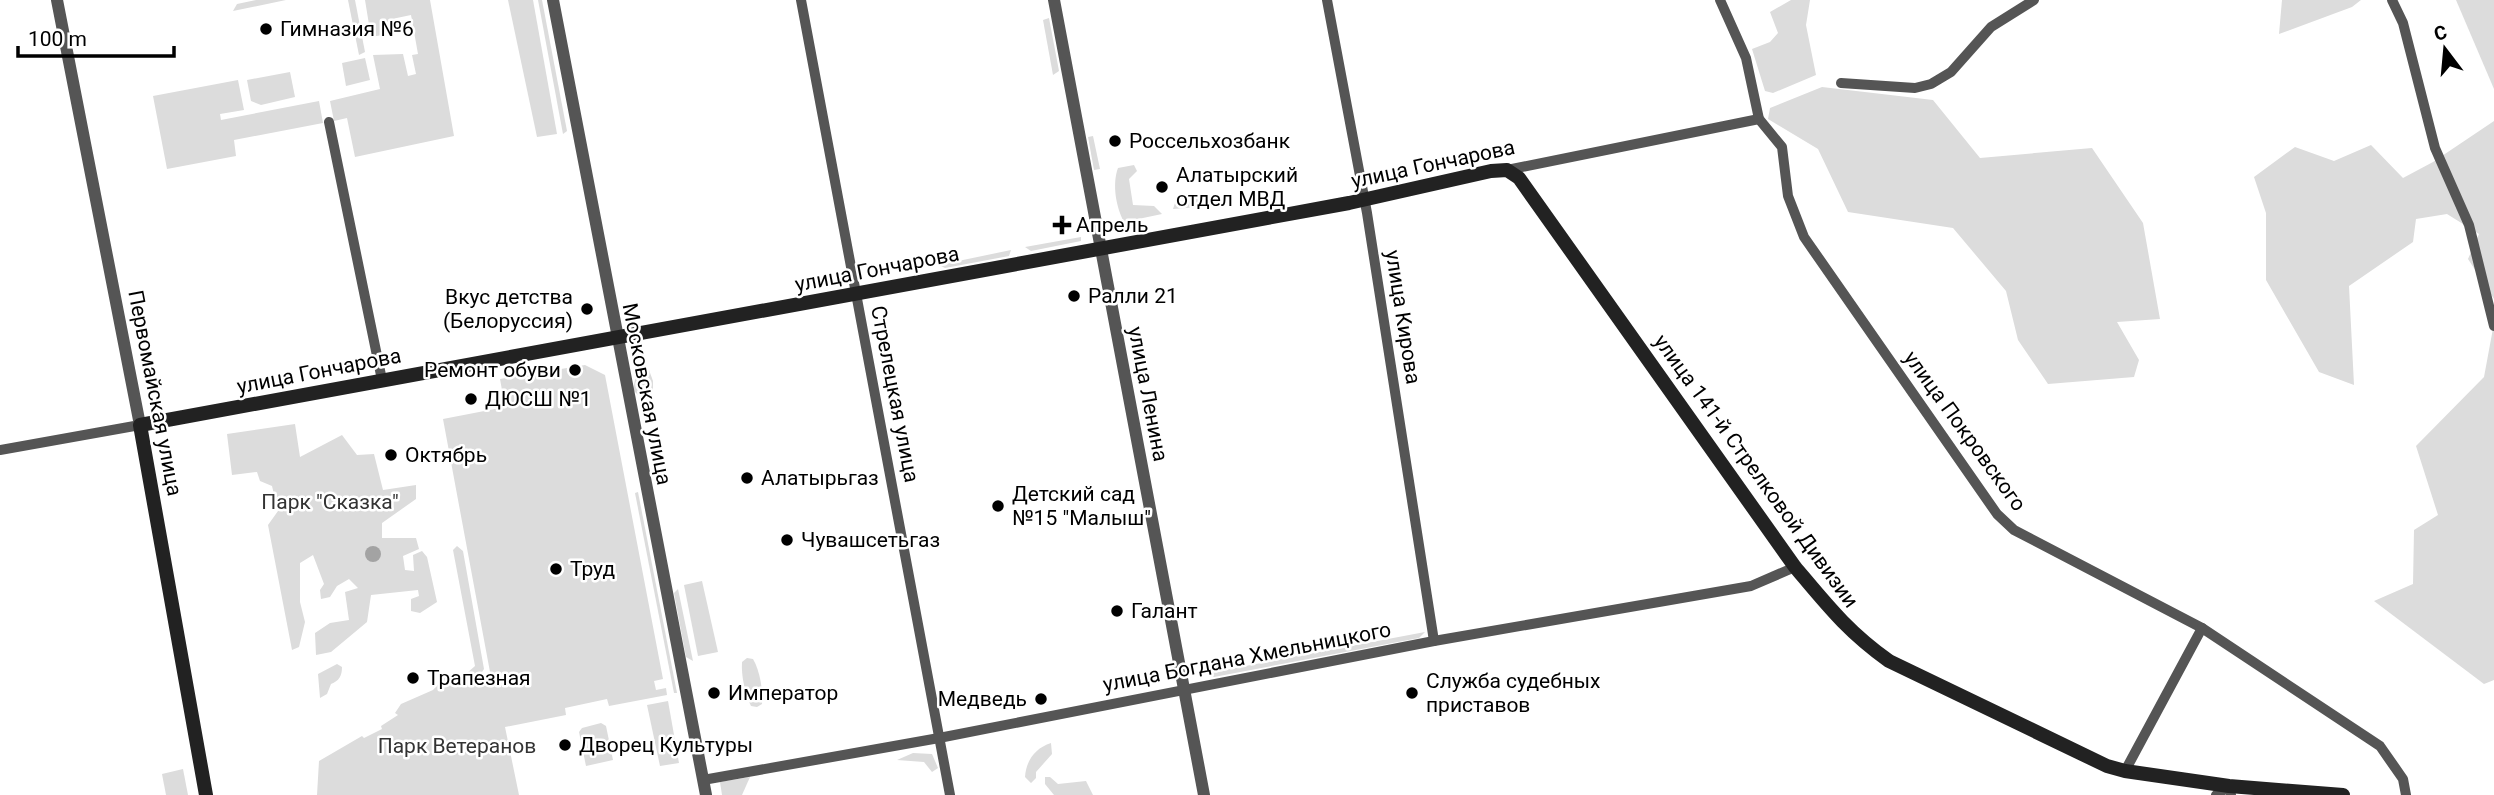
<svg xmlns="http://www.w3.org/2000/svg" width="2494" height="795" viewBox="0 0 2494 795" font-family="Roboto,sans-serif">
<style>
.green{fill:#dcdcdc}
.water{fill:#a3a3a3}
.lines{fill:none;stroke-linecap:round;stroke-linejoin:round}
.minor{stroke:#555;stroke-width:10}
.tertiary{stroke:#555;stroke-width:12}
.secondary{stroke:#222;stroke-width:14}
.poi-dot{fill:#000;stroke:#fff;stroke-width:2.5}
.labels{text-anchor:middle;stroke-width:5;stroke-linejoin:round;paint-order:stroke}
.poi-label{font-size:21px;fill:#000;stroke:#fff;text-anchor:start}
.street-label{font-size:21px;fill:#000;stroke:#fff}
.park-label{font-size:21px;fill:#333;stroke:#fff}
</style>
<rect width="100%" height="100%" fill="#fff"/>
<!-- green -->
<g class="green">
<path d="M256 0H286L233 11 237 4Z"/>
<path d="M348 0H355L365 52 359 55Z"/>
<path d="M365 0H430L454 136 355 157 347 118 334 121 330 101 380 89 373 55 403 54 408 76 416 74 412 55 418 54 411 15 392 19 394 33 371 37Z"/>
<path d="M508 0H533L557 134 537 137Z"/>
<path d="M538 0H542L567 131 563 134Z"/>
<path d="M1791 0H1810L1806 25 1816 75 1773 93 1765 91 1752 49 1770 42 1778 33 1770 12Z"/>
<path d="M2282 0H2361L2352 7 2279 34Z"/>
<path d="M2456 0H2494V89Z"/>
<path d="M1049 18 1059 71 1053 75 1043 20Z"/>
<path d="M365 58 370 80 346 86 342 63Z"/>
<path d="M290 72 295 97 261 105 251 101 247 80Z"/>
<path d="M238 80 244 110 220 114 221 120 319 101 323 123 234 140 236 156 167 169 153 96Z"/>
<path d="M1822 87 1933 100 1980 158 2092 148 2143 223 2160 319 2117 322 2139 360 2134 377 2048 384 2018 340 2006 291 1953 228 1848 212 1818 149 1768 119 1770 108Z"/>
<path d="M2494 121V299L2468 259 2479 234 2447 214 2416 219 2413 242 2349 286 2354 385 2319 372 2266 280V213L2254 177 2295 147 2334 161 2371 145 2403 178 2433 162Z"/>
<path d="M1093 136 1100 169 1094 170 1088 137Z"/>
<path d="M1134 165 1137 171 1129 179 1133 205 1154 206 1162 214 1124 222C1116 207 1112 184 1118 168Z"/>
<path d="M1197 199 1201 202 1200 207 1173 209 1175 203Z"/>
<path d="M1081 237V241L1031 251 1025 247Z"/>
<path d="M1011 250 1009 256 945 268 939 265Z"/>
<path d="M2494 323V680L2484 684 2374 601 2413 584 2414 530 2438 515 2416 446 2484 377Z"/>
<path d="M585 365 605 375 663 679 654 681 656 690 666 688 667 695 609 706 607 699 565 708 566 715 505 727 519 795H317L319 761 362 736 364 738 382 729 381 726 398 715 395 713 401 704 433 690 445 677 467 673 475 666 453 550 457 546 463 551 484 669 478 678 490 672 443 419 505 407 500 379Z"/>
<path d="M637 370H649L653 381V391L639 396 633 390Z"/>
<path d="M295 424 300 457 342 435 357 455 374 454 383 490 416 485V499L382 523V538H416L419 549 403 556 405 570 414 571 413 555 422 551 427 557 437 602 420 613 411 611V599L419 596 418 590 371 595 367 622 331 652 316 655 315 633 330 623 349 620 345 592 358 588 349 579 337 586 330 597 321 599 320 590 324 584 313 555 300 563V602L305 622 299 647 292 650 268 525 278 511 272 486 260 481 257 472 232 475 227 434Z"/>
<path d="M638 492 677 693H674L635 493Z"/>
<path d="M702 581 718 652 698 656 684 585Z"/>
<path d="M678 589 693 661 686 657 674 593Z"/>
<path d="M1425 632 1419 638 1214 677 1208 673Z"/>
<path d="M747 658 753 659C760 671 763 690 762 704L757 707 751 706C745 694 741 675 742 662Z"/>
<path d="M337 664 342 667C342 676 339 681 331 684L327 694 320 698 318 674Z"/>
<path d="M668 701 679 763 660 766 647 705Z"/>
<path d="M601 723 606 726 613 760 586 766 579 732 582 728Z"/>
<path d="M1051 743 1052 754 1036 772V778L1031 783 1025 777C1026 761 1035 748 1051 743Z"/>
<path d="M913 753 932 754 938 768 932 772 924 762 897 760Z"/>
<path d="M183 769 188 795H166L162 774Z"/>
<path d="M750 777 742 795H722L720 782Z"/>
<path d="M1045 777H1050L1058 784 1086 781 1093 795H1054L1045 784Z"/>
</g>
<!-- water -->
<circle class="water" cx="373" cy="554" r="8"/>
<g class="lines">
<!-- minor -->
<g class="minor">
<path d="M801 0 950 795"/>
<path d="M1327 0 1367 213 1434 641"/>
<path d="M1720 0 1746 58 1759 119 1782 147 1788 196 1804 237 1997 514 2014 530 2202 628 2380 746 2403 779 2406 795"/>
<path d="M2392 0 2403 23 2435 148 2469 225 2494 326"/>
<path d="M1841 83 1915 88 1931 84 1951 72 1991 27 2034 0"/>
<path d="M329 122 382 380"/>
<path d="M1507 170 1759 119"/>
<path d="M0 450 140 425"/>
<path d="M2125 771 2202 628"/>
<path d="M703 780 939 738 1434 641 1751 586 1795 567"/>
<path d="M2216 795 2229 786 2231 795"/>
</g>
<!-- tertiary -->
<g class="tertiary">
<path d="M57 0 140 425"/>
<path d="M553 0 706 795"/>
<path d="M1054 0 1204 795"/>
</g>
<!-- secondary -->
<path class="secondary" d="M206 795 140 425 1349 203 1491 171 1507 170 1519 178 1795 567C1827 605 1848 632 1889 661L2107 766 2125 771 2229 786 2343 795"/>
</g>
<!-- markers -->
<g class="poi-dot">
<circle cx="266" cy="29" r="7"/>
<circle cx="1115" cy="141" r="7"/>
<circle cx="1162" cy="187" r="7"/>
<path d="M1058.5 214.5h7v7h7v7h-7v7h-7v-7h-7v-7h7z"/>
<circle cx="1074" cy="296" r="7"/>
<circle cx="587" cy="309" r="7"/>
<circle cx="575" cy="370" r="7"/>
<circle cx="471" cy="399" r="7"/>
<circle cx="391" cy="455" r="7"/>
<circle cx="747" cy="478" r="7"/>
<circle cx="998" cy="506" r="7"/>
<circle cx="787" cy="540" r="7"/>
<circle cx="556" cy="569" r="7"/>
<circle cx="1117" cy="611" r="7"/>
<circle cx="413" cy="678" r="7"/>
<circle cx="714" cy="693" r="7"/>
<circle cx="1412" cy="693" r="7"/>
<circle cx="1041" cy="699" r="7"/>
<circle cx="565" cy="745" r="7"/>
</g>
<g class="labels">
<!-- poi labels -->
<g class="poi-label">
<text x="280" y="36">Гимназия №6</text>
<text x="1129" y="148">Россельхозбанк</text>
<text x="1176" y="182">Алатырский<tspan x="1176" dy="24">отдел МВД</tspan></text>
<text x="1076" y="232">Апрель</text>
<text x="1088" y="303">Ралли 21</text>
<text x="573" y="304" text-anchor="end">Вкус детства<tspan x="573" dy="24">(Белоруссия)</tspan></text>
<text x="561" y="377" text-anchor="end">Ремонт обуви</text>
<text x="485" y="406">ДЮСШ №1</text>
<text x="405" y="462">Октябрь</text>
<text x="761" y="485">Алатырьгаз</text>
<text x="1012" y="501">Детский сад<tspan x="1012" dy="24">№15 "Малыш"</tspan></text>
<text x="801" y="547">Чувашсетьгаз</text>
<text x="570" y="576">Труд</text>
<text x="1131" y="618">Галант</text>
<text x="427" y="685">Трапезная</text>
<text x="1426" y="688">Служба судебных<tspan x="1426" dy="24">приставов</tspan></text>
<text x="728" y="700">Император</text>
<text x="1027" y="706" text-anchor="end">Медведь</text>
<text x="579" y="752">Дворец Культуры</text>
</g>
<!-- street labels -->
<g class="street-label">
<text transform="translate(1433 164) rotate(-12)" y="7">улица Гончарова</text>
<text transform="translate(877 269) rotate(-11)" y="7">улица Гончарова</text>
<text transform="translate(1403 317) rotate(81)" y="7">улица Кирова</text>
<text transform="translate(319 371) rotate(-11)" y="7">улица Гончарова</text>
<text transform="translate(155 393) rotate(79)" y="7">Первомайская улица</text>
<text transform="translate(647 394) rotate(79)" y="7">Московская улица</text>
<text transform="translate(895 394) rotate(79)" y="7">Стрелецкая улица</text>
<text transform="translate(1148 394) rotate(79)" y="7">улица Ленина</text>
<text transform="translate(1965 431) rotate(54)" y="7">улица Покровского</text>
<text transform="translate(1756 471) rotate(54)" y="7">улица 141-й Стрелковой Дивизии</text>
<text transform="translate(1247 657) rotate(-11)" y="7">улица Богдана Хмельницкого</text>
</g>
<!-- park labels -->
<g class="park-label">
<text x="330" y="509">Парк "Сказка"</text>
<text x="457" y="753">Парк Ветеранов</text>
</g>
</g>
<!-- north arrow -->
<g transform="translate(2445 49) rotate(344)" stroke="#ffffff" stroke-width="5" paint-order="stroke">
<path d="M0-5L12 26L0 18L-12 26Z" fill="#000000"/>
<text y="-10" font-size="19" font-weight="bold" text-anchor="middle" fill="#000000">С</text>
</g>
<!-- scale -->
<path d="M18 46v10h156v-10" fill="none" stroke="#000000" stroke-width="3.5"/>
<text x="28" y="46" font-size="21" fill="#000000" stroke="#ffffff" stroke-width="5" paint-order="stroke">100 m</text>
</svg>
